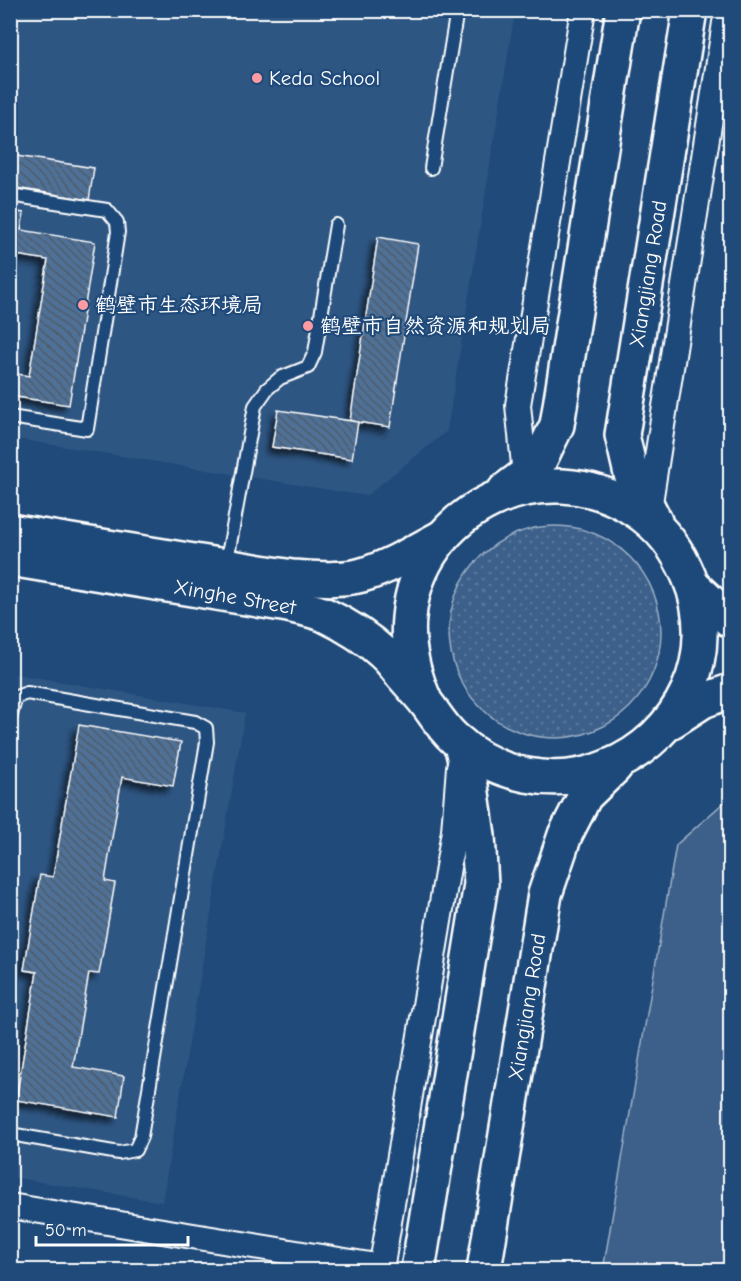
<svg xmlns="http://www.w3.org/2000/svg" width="741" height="1281" viewBox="0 0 741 1281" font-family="'Comic Neue','LXGW WenKai TC',sans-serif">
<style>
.built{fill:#2e5683}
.grass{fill:url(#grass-dots);stroke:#9eb0c5;stroke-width:1.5}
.park{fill:#3c618b;stroke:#9eb0c5;stroke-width:1.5}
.building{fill:url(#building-back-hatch);stroke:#fff;stroke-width:1.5;filter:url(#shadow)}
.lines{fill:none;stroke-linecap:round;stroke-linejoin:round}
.lane-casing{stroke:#fff;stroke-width:16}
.street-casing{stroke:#fff;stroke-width:28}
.secondary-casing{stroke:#fff;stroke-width:38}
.lane{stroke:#1f4a7a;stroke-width:12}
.street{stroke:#1f4a7a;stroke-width:24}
.secondary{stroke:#1f4a7a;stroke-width:33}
.poi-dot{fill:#ff9aa2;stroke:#1f4a7a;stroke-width:2}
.labels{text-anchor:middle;stroke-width:4.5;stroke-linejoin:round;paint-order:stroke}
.poi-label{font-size:21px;fill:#fff;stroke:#1f4a7a;text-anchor:start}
.street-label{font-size:21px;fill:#fff;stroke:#1f4a7a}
</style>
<defs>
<pattern id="grass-dots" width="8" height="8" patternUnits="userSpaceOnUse" patternTransform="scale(1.5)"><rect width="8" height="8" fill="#3c618b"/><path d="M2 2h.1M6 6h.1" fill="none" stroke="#59799c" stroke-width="1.8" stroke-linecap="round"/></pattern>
<pattern id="building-back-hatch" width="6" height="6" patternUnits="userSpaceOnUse" patternTransform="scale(1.5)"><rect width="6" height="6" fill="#507197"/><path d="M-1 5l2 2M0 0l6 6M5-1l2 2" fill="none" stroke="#4e5b6a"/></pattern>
<filter id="shadow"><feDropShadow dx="-5.5" dy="5.5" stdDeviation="3" flood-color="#0009"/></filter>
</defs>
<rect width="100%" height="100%" fill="#1f4a7a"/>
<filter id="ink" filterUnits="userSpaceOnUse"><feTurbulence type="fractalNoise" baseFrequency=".0167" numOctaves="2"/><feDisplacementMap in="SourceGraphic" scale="12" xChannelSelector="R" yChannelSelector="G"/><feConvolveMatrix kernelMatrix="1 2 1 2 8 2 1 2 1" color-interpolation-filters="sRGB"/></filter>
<g filter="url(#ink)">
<!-- built -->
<g class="built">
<path d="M10 11H515L447 431 366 496 11 438Z"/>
<path d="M10 673 245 713 162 1202 11 1177Z"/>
</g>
<!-- grass -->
<circle class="grass" cx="555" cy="632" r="106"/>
<!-- park -->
<path class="park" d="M730 797V1270H603L676 845Z"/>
<!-- building -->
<g class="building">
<path d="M10 155 94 168 89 200 10 187Z"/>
<path d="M10 211 24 213 21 230 95 242 69 405 10 396V373L29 376 48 260 10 254Z"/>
<path d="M378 237 418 244 390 427 350 421Z"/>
<path d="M278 410 358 422 352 459 272 447Z"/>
<path d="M79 725 181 742 173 786 122 777 105 881 115 883 99 974 89 973 73 1067 124 1076 118 1117 16 1100 37 972 24 970 40 875 53 877Z"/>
</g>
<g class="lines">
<defs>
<g id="lane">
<path d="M431 168 457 10"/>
<path d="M10 195 107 210 117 222 118 232 87 429 10 417"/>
<path d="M226 566 255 406 267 389 280 378 308 367 315 352 336 225"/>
<path d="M10 719 13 707 16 697 27 693 195 722 206 728 207 742 141 1137 135 1150 119 1153 10 1134"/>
</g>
<g id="street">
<path d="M525 475 518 405 583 10"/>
<path d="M649 509 727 10"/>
<path d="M10 1206 382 1267"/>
<path d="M381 1270 454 831 459 767"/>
</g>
<g id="secondary">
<path d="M505 490 537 466 557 425 623 10"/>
<path d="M655 521 631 474 622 435 690 10"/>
<path d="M10 531 292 577C314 578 341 581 362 575 390 567 416 551 442 537"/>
<path d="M10 559 288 605C300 608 313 610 325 615 346 625 367 638 384 654 391 660 396 668 402 675 410 684 419 694 427 704 436 716 443 728 454 738 495 776 555 789 607 767 643 753 672 725 688 690 704 655 704 612 689 577 678 550 660 526 635 510 544 450 418 508 409 618 406 648 414 676 426 703"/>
<path d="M693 586 730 620"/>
<path d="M672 721 703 701 730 691"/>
<path d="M418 1270 481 884 478 836 471 786 461 744"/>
<path d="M484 1270 545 894 565 835 585 796 615 767"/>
</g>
</defs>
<!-- lane casing -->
<use href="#lane" class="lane-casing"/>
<!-- street casing -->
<use href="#street" class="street-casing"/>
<!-- secondary casing -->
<use href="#secondary" class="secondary-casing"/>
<!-- lane -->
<use href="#lane" class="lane"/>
<!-- street -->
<use href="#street" class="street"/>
<!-- secondary -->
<use href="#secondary" class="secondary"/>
</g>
</g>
<!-- markers -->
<g class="poi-dot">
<circle cx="257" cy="78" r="6"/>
<circle cx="83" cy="305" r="6"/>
<circle cx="308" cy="326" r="6"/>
</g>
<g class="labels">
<!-- poi labels -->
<g class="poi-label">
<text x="269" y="85">Keda School</text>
<text x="95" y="312">鹤壁市生态环境局</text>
<text x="320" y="333">鹤壁市自然资源和规划局</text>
</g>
<!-- street labels -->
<g class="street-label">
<text transform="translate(648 274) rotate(-81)" y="7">Xiangjiang Road</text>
<text transform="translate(235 597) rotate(10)" y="7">Xinghe Street</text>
<text transform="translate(527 1007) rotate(-81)" y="7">Xiangjiang Road</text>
</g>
</g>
<!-- margin -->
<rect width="741" height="1281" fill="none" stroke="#1f4a7a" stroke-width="36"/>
<rect x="18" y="18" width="705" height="1245" fill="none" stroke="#fff" stroke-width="2" filter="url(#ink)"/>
<!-- scale -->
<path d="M36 1236v9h152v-9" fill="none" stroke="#ffffff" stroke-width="3"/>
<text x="45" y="1236" font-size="18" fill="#ffffff" stroke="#1f4a7a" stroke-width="4.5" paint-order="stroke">50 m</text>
</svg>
